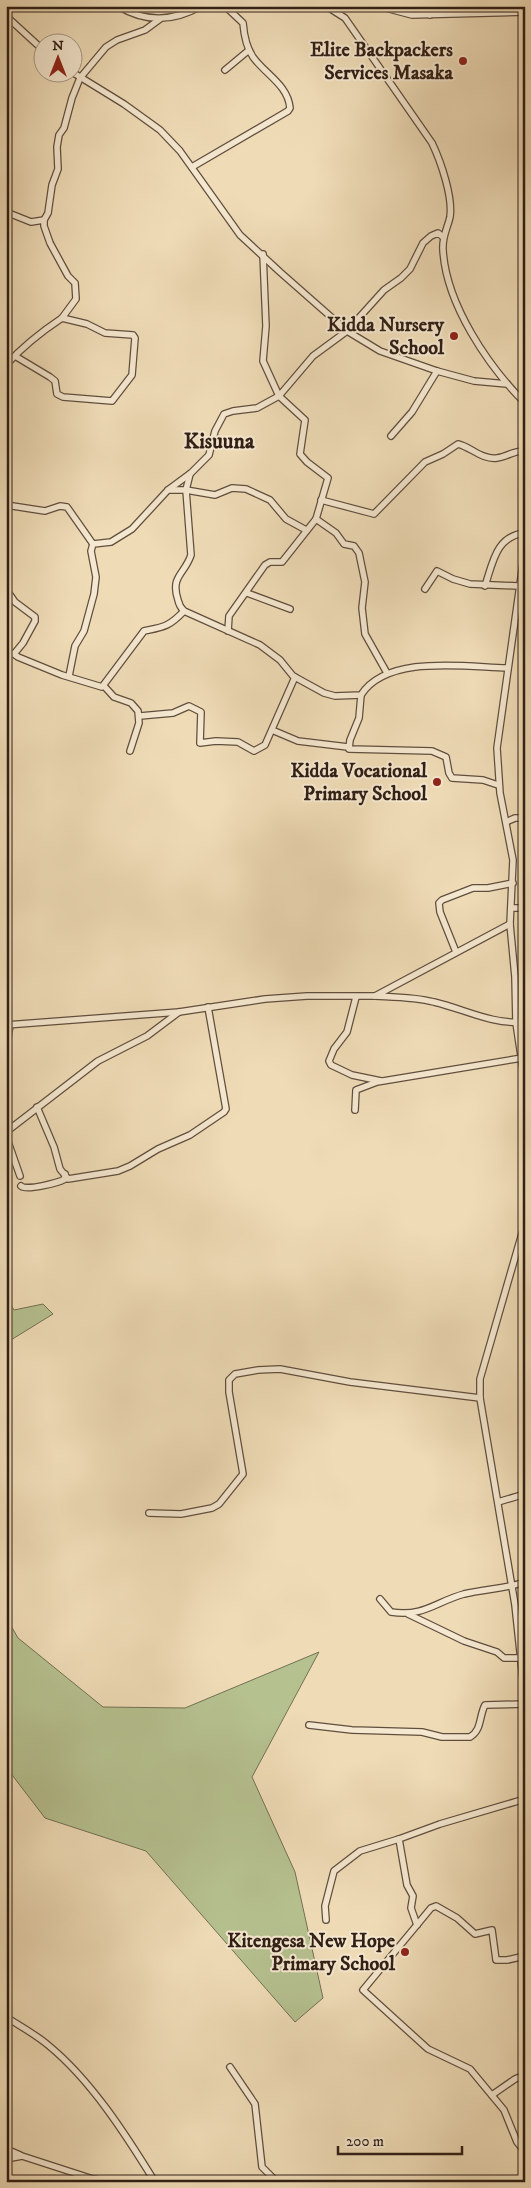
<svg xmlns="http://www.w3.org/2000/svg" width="531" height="2188" viewBox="0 0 531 2188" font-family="'IM FELL DW Pica',serif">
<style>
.green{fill:#b6c190;stroke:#737053}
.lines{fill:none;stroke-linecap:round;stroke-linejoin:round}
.minor-casing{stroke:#604e3e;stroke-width:8}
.minor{stroke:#f5e8d0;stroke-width:5.5}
.poi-dot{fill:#8f2418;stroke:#f5e8d0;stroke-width:2}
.labels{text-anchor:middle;stroke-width:4;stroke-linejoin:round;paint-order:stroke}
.poi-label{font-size:20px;font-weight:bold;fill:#301f16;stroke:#f5e8d0;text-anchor:end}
.quarter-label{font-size:22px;font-weight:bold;fill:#301f16;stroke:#f5e8d0}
</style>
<rect width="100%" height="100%" fill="#efdcb7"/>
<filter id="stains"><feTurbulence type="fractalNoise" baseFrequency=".004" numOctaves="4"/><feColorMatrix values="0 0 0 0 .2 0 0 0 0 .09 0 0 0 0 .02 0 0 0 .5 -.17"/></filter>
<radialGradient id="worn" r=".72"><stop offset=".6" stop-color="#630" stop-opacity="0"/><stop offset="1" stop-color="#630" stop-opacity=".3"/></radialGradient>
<!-- green -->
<g class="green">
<path d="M6 1297 14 1310 43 1304 53 1314 6 1343Z"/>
<path d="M6 1617 18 1638 103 1707 185 1708 319 1652 252 1777 295 1872 323 1998 295 2022 146 1851 45 1818 6 1767Z"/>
</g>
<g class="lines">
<defs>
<g id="minor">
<path d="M118 6C146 23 173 22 201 6"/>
<path d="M326 6 345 18 432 143C441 162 453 197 450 217 447 230 442 236 443 250 446 304 488 366 525 403"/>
<path d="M378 6 412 15 525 12"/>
<path d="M328 8 339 6"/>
<path d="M430 15 431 6"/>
<path d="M6 16 42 49"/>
<path d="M225 70 249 50"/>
<path d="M72 72 124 104 160 130 180 151 240 235 280 272 347 331 380 351 437 371 474 381 507 384"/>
<path d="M192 167 288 111 290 108C288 85 265 74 253 57 246 47 244 35 243 23L225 6"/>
<path d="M6 212 31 222 44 220 48 213 52 185 58 169 57 147 59 135 64 128 72 98 80 78 106 47 117 40 145 30 160 19"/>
<path d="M44 220V226L50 243 68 276 75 283 76 299 62 318"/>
<path d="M6 365C23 346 41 332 62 318L87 324 105 333 133 335 135 338 132 375 112 401 63 397 57 394 55 381 50 377 15 356"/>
<path d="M391 436 412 412 437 371"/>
<path d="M190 474 186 490 191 555C185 574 170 576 178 600 179 605 180 607 184 611L260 645 280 660 293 676 324 693 335 696 361 695C387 654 466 667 507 668"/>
<path d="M168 490H186L215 495 232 488 246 489 270 500 286 519 306 530"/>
<path d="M321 500 374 514 425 462 443 454 458 444C471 447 482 460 497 458 507 457 514 450 525 451"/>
<path d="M6 505 45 511 60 506 67 507 93 544"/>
<path d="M316 519 336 533 344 544 354 546 359 553 365 582 362 608 365 634 387 673"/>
<path d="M525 549 497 748 500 793 513 860 510 924 515 977 516 1023 525 1083"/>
<path d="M485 586C493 562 496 536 525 533"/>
<path d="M6 589 15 602 35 617V621L23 643 14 654"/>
<path d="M425 589 437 571 453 579 470 584 518 586"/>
<path d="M247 593 290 609"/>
<path d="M228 631 229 616 265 565 270 562H282L316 519 328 478 307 462 300 454 305 420 279 396 263 361 266 326 263 254"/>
<path d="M6 652 14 654 18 657 62 675 102 687 144 631C163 627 169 627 184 611"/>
<path d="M69 676 75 646 84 631 94 594 96 577 91 551 93 544 111 542 132 529 168 490 191 473 209 455 215 431 224 414 233 411 257 408 279 396 313 356 347 331 384 290 401 278 410 269 423 243 431 236 438 233 443 237"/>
<path d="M104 686 114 697 131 703 138 711 139 723 130 751"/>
<path d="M361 695 359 718 350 740 349 749 432 751 446 757 449 773 452 778 483 780 498 785"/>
<path d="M140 716 173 713 189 706 201 712 200 743 216 741 238 742 254 751 265 745 295 677"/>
<path d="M272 730 298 741 348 747"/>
<path d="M506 822 515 818H525"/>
<path d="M511 908H525"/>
<path d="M456 952 440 912 439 903 442 900 473 888H488L513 883"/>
<path d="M375 996C395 997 415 997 434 1002 464 1009 493 1025 525 1022"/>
<path d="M356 997 347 1032 334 1049 329 1061 331 1065 352 1075 381 1081"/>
<path d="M6 1025 179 1012 265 999 307 996H375L510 924"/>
<path d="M6 1050 10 1025"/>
<path d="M37 1107 54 1147 60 1169 68 1179 118 1171 130 1166 158 1149 190 1135 224 1112 226 1109 208 1007"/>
<path d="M355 1110 356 1090 377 1082 522 1058"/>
<path d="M6 1132 98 1061 147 1036 179 1012"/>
<path d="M6 1136 20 1176"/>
<path d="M21 1186C26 1191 58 1183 65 1179V1174"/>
<path d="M525 1223 480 1379V1398L515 1605 525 1699"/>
<path d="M498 1502 525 1494"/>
<path d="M149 1513 181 1514 212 1508 219 1504 243 1474 229 1392V1380L235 1374 258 1370 280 1369 350 1382 480 1398"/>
<path d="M380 1599 391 1612C424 1617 435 1602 464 1594 484 1589 505 1589 525 1582"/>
<path d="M408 1614 464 1641 497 1652 504 1658H521"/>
<path d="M309 1725 352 1730 422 1732 442 1737H470C482 1730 479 1716 485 1705L525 1704"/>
<path d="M399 1839 407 1885 413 1896 411 1908 417 1925"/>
<path d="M326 1920 325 1906 334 1871 360 1851 399 1839 440 1824 525 1799"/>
<path d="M525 1956 507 1960H496L492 1930 475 1934 457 1918 436 1906 431 1908 363 1990 428 2049 470 2069 504 2110 517 2142 525 2152"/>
<path d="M6 2017C20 2026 35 2034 48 2045 91 2080 126 2135 155 2182"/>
<path d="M230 2067 255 2104 262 2167 277 2182"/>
<path d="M492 2095 515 2079 525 2075"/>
<path d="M6 2149 20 2155"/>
<path d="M6 2159 22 2156 93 2179 111 2182"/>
</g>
</defs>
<!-- minor casing -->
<use href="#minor" class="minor-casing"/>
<!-- minor -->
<use href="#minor" class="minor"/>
</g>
<!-- markers -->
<g class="poi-dot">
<circle cx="463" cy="61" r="5"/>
<circle cx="454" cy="336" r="5"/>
<circle cx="437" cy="782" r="5"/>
<circle cx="405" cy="1952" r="5"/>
</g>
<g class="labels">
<!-- poi labels -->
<g class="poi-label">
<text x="453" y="56">Elite Backpackers<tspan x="453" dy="23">Services Masaka</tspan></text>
<text x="444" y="331">Kidda Nursery<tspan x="444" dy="23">School</tspan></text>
<text x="427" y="777">Kidda Vocational<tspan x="427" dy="23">Primary School</tspan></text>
<text x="395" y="1947">Kitengesa New Hope<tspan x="395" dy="23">Primary School</tspan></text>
</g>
<!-- quarter labels -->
<g class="quarter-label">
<text x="219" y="448">Kisuuna</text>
</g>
</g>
<!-- margin -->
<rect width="531" height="2188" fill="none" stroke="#efdcb7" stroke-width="25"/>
<rect x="8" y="8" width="516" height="2173" fill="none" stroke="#301f16" stroke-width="2.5"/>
<rect x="12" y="12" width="506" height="2163" fill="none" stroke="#301f16"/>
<!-- north arrow -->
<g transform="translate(58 58)"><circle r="24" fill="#f5e8d0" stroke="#a69886"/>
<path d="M0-4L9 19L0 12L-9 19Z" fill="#8f2418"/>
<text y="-8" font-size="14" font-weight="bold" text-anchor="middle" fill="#301f16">N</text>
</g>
<!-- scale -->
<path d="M338 2146v8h124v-8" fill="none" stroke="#301f16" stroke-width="2.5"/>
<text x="346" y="2146" font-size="15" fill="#301f16" stroke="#f5e8d0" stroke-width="4" paint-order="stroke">200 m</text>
<rect width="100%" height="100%" filter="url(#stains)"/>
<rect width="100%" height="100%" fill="url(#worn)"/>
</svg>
